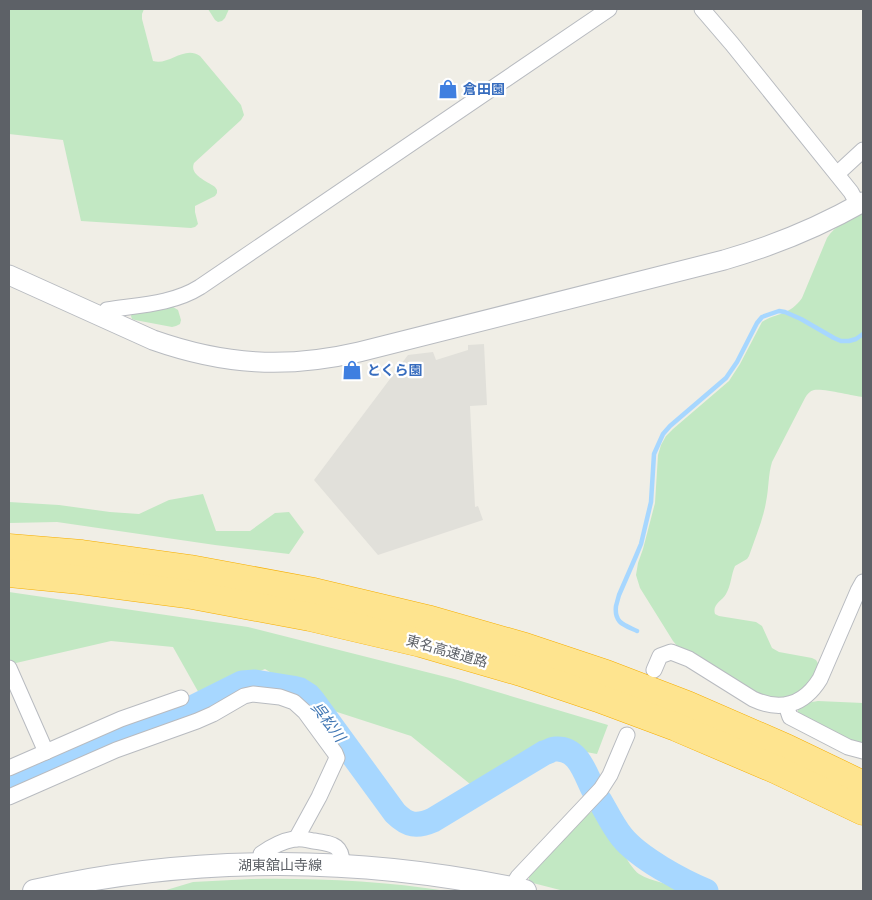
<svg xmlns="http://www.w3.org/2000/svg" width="872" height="900" viewBox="0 0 872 900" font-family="'DejaVu Sans','Noto Sans JP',sans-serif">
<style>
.industrial{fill:#e1e0da}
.green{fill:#c2e8c3}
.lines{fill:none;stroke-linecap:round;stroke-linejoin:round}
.stream{stroke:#a7d7ff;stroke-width:4.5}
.river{stroke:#a7d7ff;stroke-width:25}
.minor-casing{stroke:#b8bbc0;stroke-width:17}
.tertiary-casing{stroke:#b8bbc0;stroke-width:21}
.secondary-casing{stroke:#b9bcc2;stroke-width:24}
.motorway-casing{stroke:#f6ae00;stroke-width:29}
.minor{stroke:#fff;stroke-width:15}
.tertiary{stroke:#fff;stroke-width:19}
.secondary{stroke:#fff;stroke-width:22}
.motorway{stroke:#fee48f;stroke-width:28}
.labels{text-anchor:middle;stroke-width:4.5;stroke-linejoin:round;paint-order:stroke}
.shop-label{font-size:14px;font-weight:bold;fill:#366cbe;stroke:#fff;text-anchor:start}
.street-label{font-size:14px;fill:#5d6167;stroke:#fff}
.water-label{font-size:15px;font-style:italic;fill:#4177b4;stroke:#fff}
</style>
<rect width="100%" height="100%" fill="#f0eee6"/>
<!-- industrial -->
<path class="industrial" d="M484 344 487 405 470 406 475 507 478 506 483 520 378 555 314 480 408 355 433 352 436 360 468 350V345Z"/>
<!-- green -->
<g class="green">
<path d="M9 9H144L142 14V19L153 61C169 66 184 45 200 56L241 105 244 115 241 120 194 163C189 175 207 181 215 187L217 190V193L215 196 195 206V212L198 224 195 227 191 228 81 221 63 140 9 134Z"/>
<path d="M208 9H229L225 18 222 21 218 22 215 20Z"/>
<path d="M863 213V397C853 396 823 388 814 390 810 391 807 394 805 398L772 462C768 475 769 488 766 502 763 520 755 538 749 556L747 559 735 566C731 575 731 586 726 594 722 601 712 604 715 614L719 616 756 622 762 626 772 648 779 652 812 658 816 660 819 665 817 670 802 692 785 699 765 698 678 647 673 641 640 588 636 575 638 563 643 549 655 503 658 455 661 445 666 436 673 429 729 381 740 364 762 322C778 312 789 316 802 298L827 238C835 225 850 220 863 213Z"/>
<path d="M168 307H173L178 310 181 320 180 324 176 326 172 327 135 320 132 319 131 316 132 313Z"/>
<path d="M203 494 216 531H250L275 513 289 512 304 532 289 554 215 545 57 522 9 523V502L59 505 110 512 139 514 169 500Z"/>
<path d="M9 592 248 627 454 679 608 725 597 754 547 745 470 784 411 736 334 711 265 669 200 695 173 647 111 641 16 663 9 666Z"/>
<path d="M818 701 863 703V746L858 745 798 714V710C803 704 810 702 818 701Z"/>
<path d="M593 811H598L602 815C610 829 628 866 639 874 652 882 670 883 682 891H564L529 882V876L588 814Z"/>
<path d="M251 879C316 878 382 881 447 891H163L193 882Z"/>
</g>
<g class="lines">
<!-- stream -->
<path class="stream" d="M637 631C624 625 614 623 616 606L619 595 636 556 641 544 651 502 654 454 663 434 670 426 726 378 737 362 757 323 762 317 779 311 785 312 801 319 834 338 841 341H849L856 339 863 334"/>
<!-- river -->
<g class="river">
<path d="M9 782 126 732 192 708 242 683 255 682 292 688 300 690 308 695 314 702 395 813C408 826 417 827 433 820L544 753C548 752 552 749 555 749 578 747 585 773 593 789"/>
<path d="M600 801C607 813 613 826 622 837 639 858 682 881 706 891"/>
</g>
<defs>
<g id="minor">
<path d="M702 9 732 44 851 192 858 205"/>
<path d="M837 174 863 150"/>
<path d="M104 317 107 310C139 305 173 304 200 287L609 9"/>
<path d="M9 668 46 752"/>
<path d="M654 670 660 656 671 652 689 659 753 699C781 712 804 705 820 679L858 591 863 582"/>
<path d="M786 705 790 717 848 747 863 751"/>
<path d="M9 768 121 719 181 698"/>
<path d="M9 797 116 750 197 721 213 714 244 696 253 694 280 697 294 702 305 712 335 753 337 758 319 797 296 839"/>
<path d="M261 865V854C271 847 282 841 294 839 300 838 308 840 314 841 332 844 343 844 342 866"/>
<path d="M511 891V888L518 877 601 789 610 775 627 735"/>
</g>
<path id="tertiary" d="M9 275 153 340C224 365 286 369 359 352L724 260C773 246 819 227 863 202"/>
<path id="secondary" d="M34 891C195 854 364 856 525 891"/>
<g id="motorway">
<path d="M9 548 82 554 190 569 314 592 427 619 525 647 606 674 687 705 786 748 863 785"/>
<path d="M9 573 80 580 187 594 310 617 421 643 521 672 598 698 676 727 777 770 863 811"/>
</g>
</defs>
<!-- minor casing -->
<use href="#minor" class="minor-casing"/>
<!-- tertiary casing -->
<use href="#tertiary" class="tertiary-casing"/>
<!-- secondary casing -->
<use href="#secondary" class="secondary-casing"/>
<!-- motorway casing -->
<use href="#motorway" class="motorway-casing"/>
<!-- minor -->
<use href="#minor" class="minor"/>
<!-- tertiary -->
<use href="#tertiary" class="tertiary"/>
<!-- secondary -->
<use href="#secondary" class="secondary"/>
<!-- motorway -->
<use href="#motorway" class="motorway"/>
</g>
<!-- icons -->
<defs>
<symbol id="shop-bare" viewBox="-9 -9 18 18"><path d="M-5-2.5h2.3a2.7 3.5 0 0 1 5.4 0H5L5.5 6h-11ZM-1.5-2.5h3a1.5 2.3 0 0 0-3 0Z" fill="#3f7fe0" stroke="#fff" stroke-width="2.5" paint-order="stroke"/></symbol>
</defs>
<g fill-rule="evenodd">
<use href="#shop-bare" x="434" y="75" width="28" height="28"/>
<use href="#shop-bare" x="338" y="356" width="28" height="28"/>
</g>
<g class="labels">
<!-- shop labels -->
<g class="shop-label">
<text x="463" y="94">倉田園</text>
<text x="367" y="375">とくら園</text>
</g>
<!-- street labels -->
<g class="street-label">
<text transform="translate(447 651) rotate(16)" y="5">東名高速道路</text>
<text x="280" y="870">湖東舘山寺線</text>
</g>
<!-- water labels -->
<g class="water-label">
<text transform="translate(328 722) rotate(53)" y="5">呉松川</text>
</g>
</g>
<!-- border -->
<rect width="872" height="900" fill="none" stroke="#5d6167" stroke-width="20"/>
</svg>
